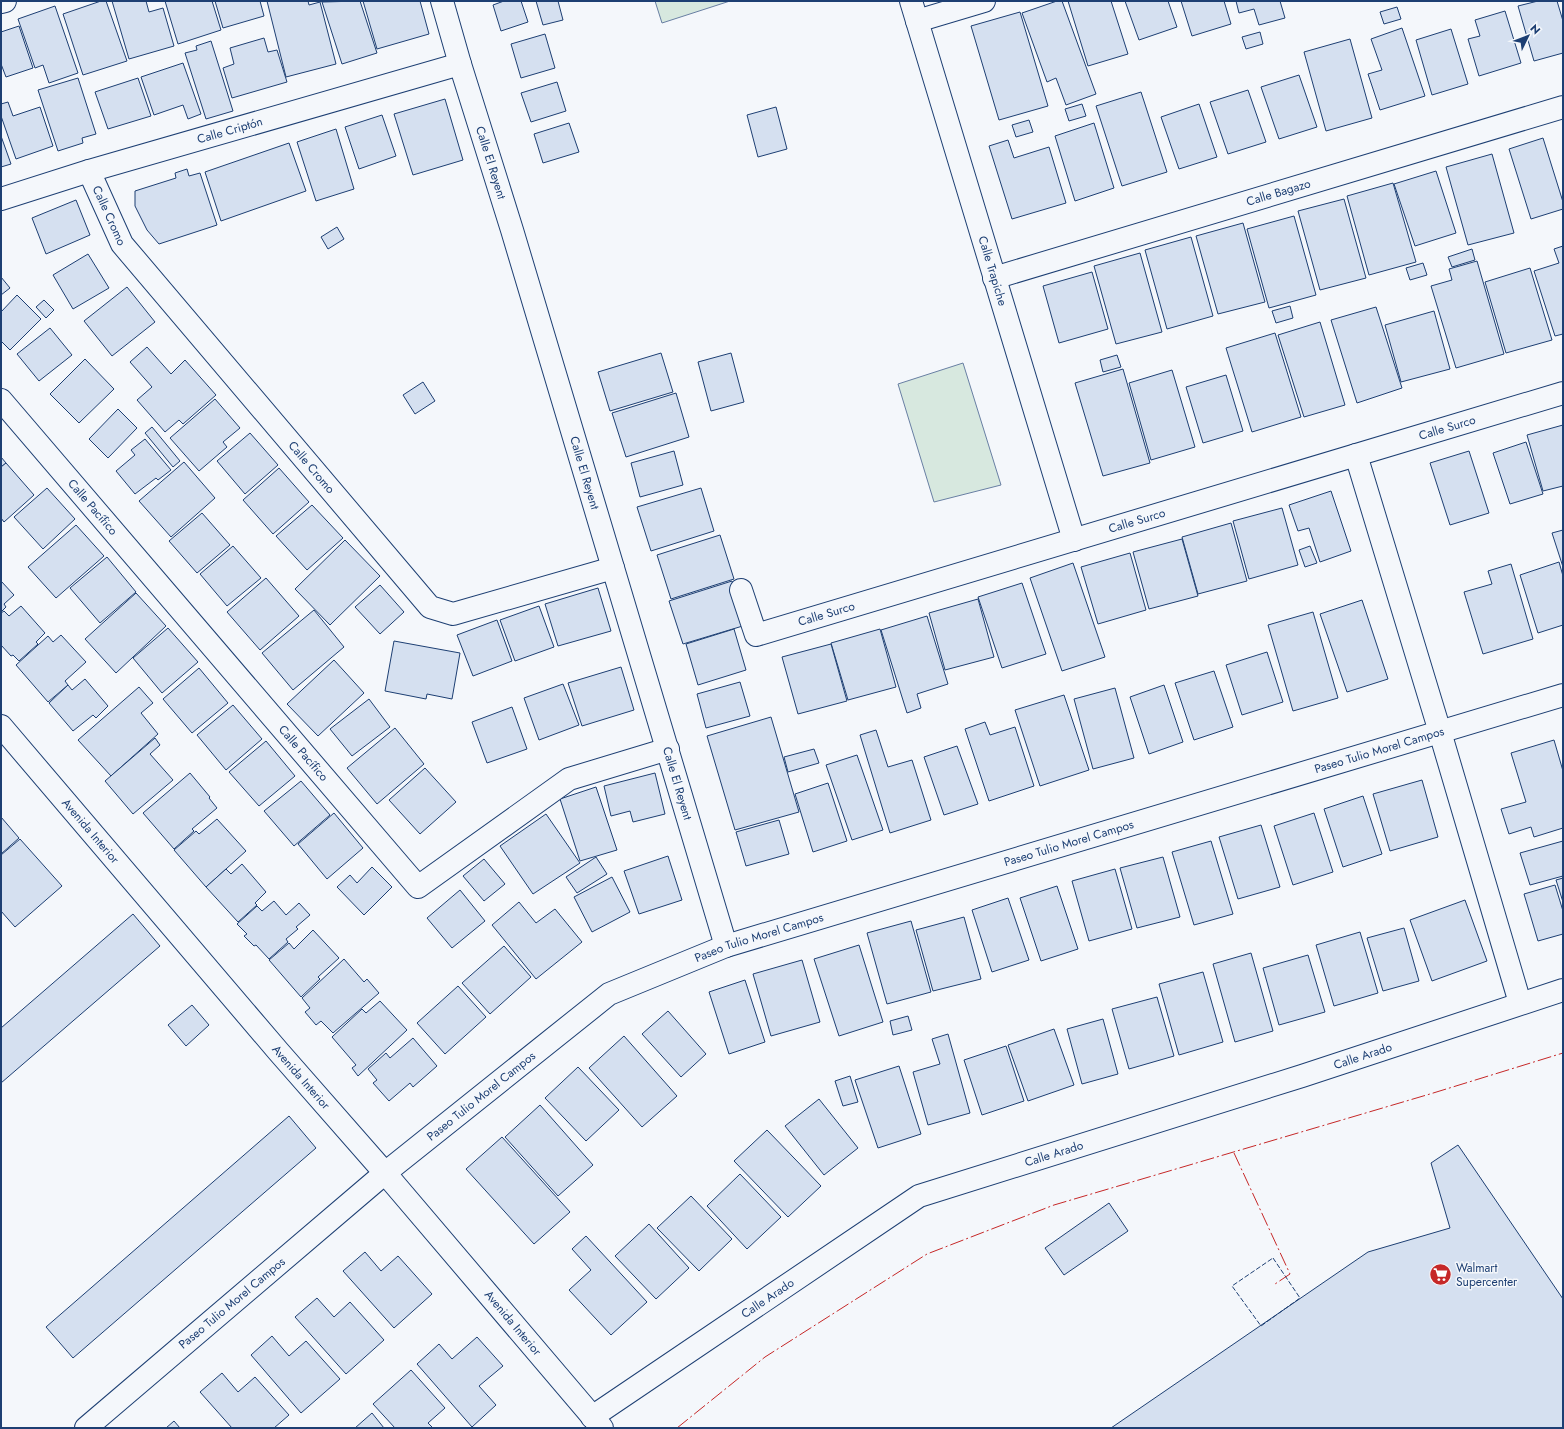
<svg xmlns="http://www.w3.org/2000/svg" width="1564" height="1429" viewBox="0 0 1564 1429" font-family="Jost,sans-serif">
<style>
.green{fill:#d7e8df;stroke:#687fa3}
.building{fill:#d5e0f0;stroke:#1d3f73}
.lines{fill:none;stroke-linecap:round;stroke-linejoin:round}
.street-casing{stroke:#1d3f73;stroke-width:24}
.secondary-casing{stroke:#1d3f73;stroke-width:24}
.street{stroke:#f4f7fb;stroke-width:22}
.secondary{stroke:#f4f7fb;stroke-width:22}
.fence{stroke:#1d3f73;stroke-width:1;stroke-dasharray:5 2;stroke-linecap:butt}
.power{stroke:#c62828;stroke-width:1;stroke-dasharray:14 3 2 3;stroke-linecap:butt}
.labels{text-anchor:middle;stroke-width:3;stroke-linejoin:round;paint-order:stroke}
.street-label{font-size:12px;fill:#1d3f73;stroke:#f4f7fb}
.poi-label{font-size:12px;fill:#1d3f73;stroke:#f4f7fb;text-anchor:start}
</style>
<rect width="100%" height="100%" fill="#f4f7fb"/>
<!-- green -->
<g class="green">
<path d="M655 1H730L662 23Z"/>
<path d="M963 363 1001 485 934 502 898 384Z"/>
</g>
<!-- building -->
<g class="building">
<path d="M101 1H106L127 61 83 75 63 14Z"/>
<path d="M112 1H146L149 12 163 8 174 46 129 59Z"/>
<path d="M165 1H212L221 30 178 44Z"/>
<path d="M215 1H260L264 16 223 28Z"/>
<path d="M267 1H308L309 5 320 2 336 64 286 77Z"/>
<path d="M360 1 377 53 342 64 322 2Z"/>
<path d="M363 1H420L429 34 377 49Z"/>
<path d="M504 1H521L528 22 501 31 493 5Z"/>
<path d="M536 1H558L563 20 543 25Z"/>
<path d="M1057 1H1062L1096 94 1066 105 1056 78 1047 82 1022 13Z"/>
<path d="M1068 1H1111L1128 54 1088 66Z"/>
<path d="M1125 1H1168L1177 27 1139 40Z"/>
<path d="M1181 1H1224L1231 24 1192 36Z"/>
<path d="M1236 1H1280L1285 18 1259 25 1254 9 1239 13Z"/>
<path d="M1538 1H1557L1563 21V53L1534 61 1518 6Z"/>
<path d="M55 6 78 73 49 83 43 65 35 68 18 19Z"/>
<path d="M1397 7 1401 19 1384 24 1380 12Z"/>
<path d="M1505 11 1521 63 1479 76 1468 39 1480 36 1475 20Z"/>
<path d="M1020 12 1048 106 999 120 971 26Z"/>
<path d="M19 26 33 68 6 77 1 64V32Z"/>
<path d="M1402 28 1425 96 1380 110 1368 74 1382 70 1371 39Z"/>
<path d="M1451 29 1468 84 1432 95 1416 40Z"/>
<path d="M1260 32 1263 44 1246 49 1242 37Z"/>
<path d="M545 34 555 68 521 78 511 44Z"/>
<path d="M264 38 268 52 277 50 287 82 232 98 223 68 234 64 230 48Z"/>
<path d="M1350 39 1372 118 1326 131 1304 52Z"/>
<path d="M211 41 233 111 206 119 185 53 197 50 196 46Z"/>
<path d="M183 63 201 114 188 119 183 105 154 115 141 77Z"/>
<path d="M1299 75 1317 127 1279 139 1261 87Z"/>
<path d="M78 78 96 134 82 138 83 143 58 151 38 90Z"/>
<path d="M138 78 151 116 108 129 95 92Z"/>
<path d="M557 82 566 111 531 122 521 93Z"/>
<path d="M1248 90 1266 142 1228 154 1210 102Z"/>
<path d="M1141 92 1167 172 1122 186 1096 106Z"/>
<path d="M445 99 463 160 413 175 394 114Z"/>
<path d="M8 102 13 116 40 107 53 146 16 159 1 116V104Z"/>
<path d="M1082 104 1086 116 1069 121 1065 109Z"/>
<path d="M1199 104 1217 157 1179 169 1161 117Z"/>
<path d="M776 107 787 149 758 157 747 115Z"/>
<path d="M382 115 396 156 359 169 345 127Z"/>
<path d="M1029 120 1033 132 1016 137 1012 125Z"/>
<path d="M569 123 579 152 543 163 534 134Z"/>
<path d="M1094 123 1114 188 1075 201 1055 136Z"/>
<path d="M336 129 354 189 316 201 297 142Z"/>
<path d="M1 136 11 164 1 167Z"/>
<path d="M1543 138 1563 202V209L1531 219 1509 149Z"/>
<path d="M1008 140 1014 158 1049 147 1066 203 1012 219 989 146Z"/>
<path d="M289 143 306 191 221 221 205 172Z"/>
<path d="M1492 154 1514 233 1468 245 1446 167Z"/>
<path d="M187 169 189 176 200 173 217 225 159 244 147 230 135 206V191L176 178 175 173Z"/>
<path d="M1436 171 1456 233 1415 246 1394 184Z"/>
<path d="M1393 183 1416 262 1369 275 1347 196Z"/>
<path d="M1344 199 1366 278 1320 290 1298 211Z"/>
<path d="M76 200 90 235 46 254 32 218Z"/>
<path d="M1294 216 1316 295 1269 308 1247 229Z"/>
<path d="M1243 223 1265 302 1218 314 1196 236Z"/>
<path d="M337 227 344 239 328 249 321 237Z"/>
<path d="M1191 237 1213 316 1167 329 1145 250Z"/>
<path d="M1563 246V334L1555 336 1534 271 1559 263 1554 249Z"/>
<path d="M1472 249 1475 260 1452 267 1448 257Z"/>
<path d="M1140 253 1162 332 1116 344 1094 266Z"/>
<path d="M88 254 109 288 73 309 53 275Z"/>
<path d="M1477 261 1504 354 1456 368 1431 286 1452 280 1449 269Z"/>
<path d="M1423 263 1427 275 1410 280 1406 268Z"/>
<path d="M1530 268 1552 340 1506 353 1485 282Z"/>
<path d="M1092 272 1108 329 1059 343 1043 286Z"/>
<path d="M1 277 10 288 1 295Z"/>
<path d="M127 287 155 322 112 356 84 321Z"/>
<path d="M17 295 41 319 10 350 1 341V312Z"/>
<path d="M44 300 54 310 46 318 36 307Z"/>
<path d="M1290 306 1293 318 1276 323 1272 311Z"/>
<path d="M1376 307 1402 388 1357 403 1331 320Z"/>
<path d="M1434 311 1450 369 1401 382 1385 325Z"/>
<path d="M1320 322 1345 405 1304 417 1278 335Z"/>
<path d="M50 328 72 355 39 381 17 354Z"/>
<path d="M1275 333 1301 417 1252 432 1226 348Z"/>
<path d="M147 347 171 374 185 360 216 395 183 424 179 420 165 432 137 400 152 387 130 362Z"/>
<path d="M661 353 673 392 610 411 598 372Z"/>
<path d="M731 353 744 402 711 411 698 362Z"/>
<path d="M1117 355 1121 367 1103 372 1100 360Z"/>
<path d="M85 359 114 389 79 423 50 394Z"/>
<path d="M1123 369 1150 463 1103 476 1075 383Z"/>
<path d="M1172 370 1195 447 1151 460 1129 383Z"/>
<path d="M1226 375 1243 431 1203 443 1186 387Z"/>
<path d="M423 382 435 401 415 414 403 395Z"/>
<path d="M676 393 689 437 626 457 612 413Z"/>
<path d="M215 399 240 428 223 442 227 447 199 471 170 438Z"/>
<path d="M118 409 137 428 108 458 89 439Z"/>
<path d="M1563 425V486L1543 491 1527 435Z"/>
<path d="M152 427 180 461 173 467 145 433Z"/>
<path d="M250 433 278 465 245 494 217 461Z"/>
<path d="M145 439 171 470 158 480 156 478 135 494 116 471 135 455 131 450Z"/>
<path d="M1526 442 1543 494 1510 504 1493 453Z"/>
<path d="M674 451 683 485 640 497 631 463Z"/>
<path d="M1469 451 1489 513 1450 525 1430 463Z"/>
<path d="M1 457 6 463 1 467Z"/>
<path d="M184 462 215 498 171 537 139 501Z"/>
<path d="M6 463 34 495 4 522 1 518V467Z"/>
<path d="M279 468 309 502 273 534 243 500Z"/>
<path d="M47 488 75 519 43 549 14 517Z"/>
<path d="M701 488 714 531 651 551 637 507Z"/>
<path d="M1331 491 1351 551 1320 562 1309 528 1298 531 1289 505Z"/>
<path d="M312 505 343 538 307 570 276 536Z"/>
<path d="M1282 508 1298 565 1249 579 1233 521Z"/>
<path d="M202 513 230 545 197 573 169 541Z"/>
<path d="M1231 523 1247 581 1198 594 1182 537Z"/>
<path d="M76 525 104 556 56 598 28 567Z"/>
<path d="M1563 530V567L1552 533Z"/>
<path d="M720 535 734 579 671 599 657 555Z"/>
<path d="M1182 539 1198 596 1149 609 1133 552Z"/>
<path d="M345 540 380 576 330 625 295 589Z"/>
<path d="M233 546 261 578 227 606 200 574Z"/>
<path d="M1310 546 1317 563 1305 567 1299 550Z"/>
<path d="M1130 553 1146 610 1098 624 1081 567Z"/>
<path d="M107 557 136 592 100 623 70 588Z"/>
<path d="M1559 562 1563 576V625L1538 633 1520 575Z"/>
<path d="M1073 563 1105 657 1062 671 1030 578Z"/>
<path d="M1511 564 1533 639 1483 654 1464 592 1492 584 1488 571Z"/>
<path d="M266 578 299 616 260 650 227 612Z"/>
<path d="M1 581 14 595 4 604 6 607 1 612Z"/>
<path d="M732 581 746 625 683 644 669 601Z"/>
<path d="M1022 583 1046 654 1002 668 978 597Z"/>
<path d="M380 585 404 612 380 634 355 607Z"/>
<path d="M598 588 611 631 558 646 545 604Z"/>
<path d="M136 593 166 626 116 673 85 639Z"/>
<path d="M978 599 994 657 945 670 929 613Z"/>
<path d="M1362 600 1388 679 1347 692 1320 614Z"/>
<path d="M21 606 45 633 36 642 38 644 19 661 13 655 11 656 1 645V613L4 611 9 616Z"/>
<path d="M539 606 554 647 515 661 500 620Z"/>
<path d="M314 610 344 647 293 690 262 653Z"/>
<path d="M1313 612 1338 698 1293 711 1268 625Z"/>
<path d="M927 616 948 684 917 694 921 708 907 713 881 630Z"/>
<path d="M497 620 512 661 473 676 457 635Z"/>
<path d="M168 628 198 662 162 693 133 658Z"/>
<path d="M734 629 746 670 698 685 686 644Z"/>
<path d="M880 629 896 687 848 700 831 643Z"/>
<path d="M61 635 86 662 65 681 68 685 48 702 16 665 48 636 53 642Z"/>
<path d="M394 641 460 653 452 699 427 694 426 699 385 691Z"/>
<path d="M831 644 847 701 798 714 782 657Z"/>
<path d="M1267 652 1283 702 1242 715 1226 665Z"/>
<path d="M334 660 364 693 318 736 287 704Z"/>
<path d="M621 667 634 710 582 726 568 683Z"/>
<path d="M199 668 228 703 192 733 163 699Z"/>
<path d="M1214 671 1233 727 1194 740 1175 683Z"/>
<path d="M85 679 108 706 96 718 93 715 73 731 49 703 68 685 72 690Z"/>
<path d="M740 682 750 716 706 728 697 694Z"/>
<path d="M563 684 579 725 539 740 524 698Z"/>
<path d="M1164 685 1183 742 1149 754 1130 697Z"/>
<path d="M139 687 153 703 141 713 158 734 111 776 78 740Z"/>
<path d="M1115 688 1134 758 1093 769 1074 699Z"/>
<path d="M1064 695 1089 770 1040 786 1015 710Z"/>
<path d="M369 699 390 727 352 756 330 729Z"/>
<path d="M233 705 262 739 226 770 197 735Z"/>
<path d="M512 707 527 749 487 763 472 722Z"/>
<path d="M771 717 799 812 735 830 707 736Z"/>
<path d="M985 722 990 735 1015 727 1034 786 989 801 965 729Z"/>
<path d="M395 728 424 764 377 804 347 768Z"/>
<path d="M876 730 888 767 912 760 931 820 890 833 860 735Z"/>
<path d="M155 738 160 745 150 754 173 780 133 814 105 781Z"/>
<path d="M1554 740 1563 771V828L1534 837 1531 827 1509 834 1501 809 1526 802 1511 753Z"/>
<path d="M266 741 295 776 259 806 229 772Z"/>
<path d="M957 746 978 804 944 815 924 757Z"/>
<path d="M814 749 819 763 788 772 784 757Z"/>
<path d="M857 755 883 830 852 840 826 765Z"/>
<path d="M425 768 456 802 420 834 389 800Z"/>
<path d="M190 773 210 797 209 798 217 808 192 829 194 831 174 849 143 813Z"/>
<path d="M655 773 665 814 633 822 630 811 611 816 604 786Z"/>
<path d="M1422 780 1438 837 1390 851 1373 794Z"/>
<path d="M301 781 330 815 294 846 264 811Z"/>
<path d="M828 783 847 841 813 852 795 794Z"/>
<path d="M596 787 617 850 580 861 560 799Z"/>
<path d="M1363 796 1382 854 1343 867 1324 809Z"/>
<path d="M334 813 363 848 327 879 298 844Z"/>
<path d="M1314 813 1333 872 1293 885 1274 826Z"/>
<path d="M546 814 580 863 533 894 500 846Z"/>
<path d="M1 817 19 838 1 854Z"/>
<path d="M217 819 246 851 206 887 174 850 196 831 199 834Z"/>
<path d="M779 820 789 854 746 866 736 832Z"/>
<path d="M1261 825 1280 887 1238 899 1219 837Z"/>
<path d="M20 839 62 886 15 927 1 911V855Z"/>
<path d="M1211 841 1233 914 1194 925 1172 852Z"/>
<path d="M1563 841V876L1530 885 1520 853Z"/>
<path d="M668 856 682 900 639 914 624 871Z"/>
<path d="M596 857 607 874 577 893 566 877Z"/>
<path d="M1163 857 1180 917 1137 928 1120 868Z"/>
<path d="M484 859 505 884 484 901 463 876Z"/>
<path d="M242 864 266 892 255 903 257 905 238 922 206 887 226 869 231 874Z"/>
<path d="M372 867 392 887 364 915 337 887 350 875 357 883Z"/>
<path d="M1115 869 1132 929 1089 941 1072 881Z"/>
<path d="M612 877 630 912 592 932 574 897Z"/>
<path d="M1563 878V902L1556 880Z"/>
<path d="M1555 885 1563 911V934L1538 941 1524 894Z"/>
<path d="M1057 886 1078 949 1041 961 1020 898Z"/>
<path d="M460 890 485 921 452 948 427 918Z"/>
<path d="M1008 898 1029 960 992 972 972 910Z"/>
<path d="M1465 900 1487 961 1432 981 1410 920Z"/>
<path d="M274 901 286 915 299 903 310 915 296 927 298 929 286 939 288 942 269 959 256 945 254 946 244 936 247 934 237 924 257 906 262 911Z"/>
<path d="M519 902 536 923 555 909 582 942 536 979 492 925Z"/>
<path d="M133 914 160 946 1 1083V1028Z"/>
<path d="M964 917 981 979 933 991 916 930Z"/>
<path d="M911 921 931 992 887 1004 867 933Z"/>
<path d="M1404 928 1419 981 1383 991 1367 938Z"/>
<path d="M313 930 339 958 318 977 320 979 301 997 269 960 289 943 294 949Z"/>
<path d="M1360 932 1378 993 1334 1006 1316 945Z"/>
<path d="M859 945 883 1022 839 1036 814 959Z"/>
<path d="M504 946 531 977 490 1014 462 983Z"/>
<path d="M1251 953 1273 1031 1235 1042 1213 964Z"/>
<path d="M1308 955 1325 1012 1279 1025 1263 968Z"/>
<path d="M344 959 364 982 367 979 379 993 333 1033 321 1021 316 1025 305 1012 310 1008 302 998Z"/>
<path d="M802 960 820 1022 771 1036 753 974Z"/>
<path d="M1203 972 1223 1042 1179 1055 1159 984Z"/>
<path d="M745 980 765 1042 729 1054 709 992Z"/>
<path d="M458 986 486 1017 445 1054 417 1023Z"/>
<path d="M1157 997 1174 1056 1129 1069 1112 1009Z"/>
<path d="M380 1001 407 1030 358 1076 352 1068 356 1065 332 1037 362 1009 366 1013Z"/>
<path d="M192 1005 209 1025 186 1046 168 1025Z"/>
<path d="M668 1011 706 1054 681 1077 642 1034Z"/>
<path d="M908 1016 912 1030 893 1035 890 1021Z"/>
<path d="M1103 1019 1118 1074 1082 1084 1067 1029Z"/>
<path d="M1054 1029 1074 1085 1028 1101 1008 1045Z"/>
<path d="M948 1034 970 1113 928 1125 913 1072 940 1064 932 1039Z"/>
<path d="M624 1036 677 1096 642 1127 589 1068Z"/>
<path d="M413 1038 437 1066 413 1087 410 1083 389 1101 373 1083 377 1080 368 1069 386 1053 390 1058Z"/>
<path d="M1006 1046 1024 1101 982 1115 964 1060Z"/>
<path d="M899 1066 921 1134 878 1148 855 1080Z"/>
<path d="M578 1067 619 1110 586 1141 545 1098Z"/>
<path d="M850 1076 858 1102 843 1106 835 1081Z"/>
<path d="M819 1099 858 1148 824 1175 785 1126Z"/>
<path d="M540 1105 593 1165 558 1196 505 1137Z"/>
<path d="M289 1116 316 1148 73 1358 46 1327Z"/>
<path d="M767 1130 821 1186 788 1217 734 1161Z"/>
<path d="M502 1137 570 1212 534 1244 466 1169Z"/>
<path d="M1458 1145 1563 1299V1428H1111L1368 1252 1450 1228 1431 1163Z"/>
<path d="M740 1174 781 1217 747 1249 707 1206Z"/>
<path d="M691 1196 732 1239 699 1271 657 1228Z"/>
<path d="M1109 1203 1128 1231 1064 1275 1045 1248Z"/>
<path d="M649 1224 689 1268 656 1299 615 1256Z"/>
<path d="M586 1236 647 1302 611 1335 569 1290 591 1270 572 1249Z"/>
<path d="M365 1252 381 1271 398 1256 432 1294 394 1328 343 1271Z"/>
<path d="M317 1298 334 1317 350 1302 384 1340 346 1374 295 1317Z"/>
<path d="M272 1336 289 1356 306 1341 340 1379 301 1413 251 1355Z"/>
<path d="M477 1337 503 1366 479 1386 496 1405 472 1427 417 1364 439 1344 452 1359Z"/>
<path d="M411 1370 445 1408 428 1423 433 1428H395L373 1404Z"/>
<path d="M222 1373 238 1392 255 1377 289 1415 274 1428H232L200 1392Z"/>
<path d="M372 1413 384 1428H355Z"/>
<path d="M174 1421 180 1428H166Z"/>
</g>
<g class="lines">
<defs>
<g id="street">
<path id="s1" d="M442 1 460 64 512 230 726 946"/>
<path id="s2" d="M911 1 1074 540"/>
<path d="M1 2 5 1"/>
<path d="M917 21 984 1"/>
<path id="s3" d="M89 171 122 244 430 607 453 614 613 568"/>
<path id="s4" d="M1 199 89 171 460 64"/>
<path id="s5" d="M994 278 1563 107"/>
<path id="s6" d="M1 400 418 887 569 779 668 749"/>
<path d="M1356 455 1440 732 1520 1003"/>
<path id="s7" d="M741 590 756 635 1563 393"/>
<path id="s8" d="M1 726 278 1051 385 1173 86 1428"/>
<path id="s9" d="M592 1417 919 1196 1302 1076 1563 990"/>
</g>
<g id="secondary">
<path id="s10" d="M602 1428 385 1173 609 994 726 946 1563 695"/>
</g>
</defs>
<!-- street casing -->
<use href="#street" class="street-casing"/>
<!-- secondary casing -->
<use href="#secondary" class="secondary-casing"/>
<!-- street -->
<use href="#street" class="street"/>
<!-- secondary -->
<use href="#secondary" class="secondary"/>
<!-- fence -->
<path class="fence" d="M1273 1258 1300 1298 1261 1326 1232 1286Z"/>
<!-- power -->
<g class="power">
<path d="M1234 1153 1290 1274 1275 1284"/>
<path d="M677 1428 765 1357 927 1254 1054 1205 1430 1094 1563 1053"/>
</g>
</g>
<!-- icons -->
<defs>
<symbol id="supermarket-disc" viewBox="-11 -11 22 22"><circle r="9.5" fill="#c62828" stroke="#f4f7fb"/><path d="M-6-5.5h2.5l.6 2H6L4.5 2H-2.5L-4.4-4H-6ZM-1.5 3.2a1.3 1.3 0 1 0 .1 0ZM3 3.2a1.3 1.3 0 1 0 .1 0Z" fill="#fff"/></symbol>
</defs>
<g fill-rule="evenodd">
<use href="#supermarket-disc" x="1428" y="1262" width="25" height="25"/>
</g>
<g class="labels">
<!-- street labels -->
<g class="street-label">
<text dy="4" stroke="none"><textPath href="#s4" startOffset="239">Calle Criptón</textPath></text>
<text dy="4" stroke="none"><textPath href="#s1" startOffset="169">Calle El Reyent</textPath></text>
<text dy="4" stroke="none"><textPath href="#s5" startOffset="297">Calle Bagazo</textPath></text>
<text dy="4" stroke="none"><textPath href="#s3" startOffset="49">Calle Cromo</textPath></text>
<text dy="4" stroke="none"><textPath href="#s2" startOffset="282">Calle Trapiche</textPath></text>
<text dy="4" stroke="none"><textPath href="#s7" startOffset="769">Calle Surco</textPath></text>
<text dy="4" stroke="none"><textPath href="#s3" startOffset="373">Calle Cromo</textPath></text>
<text dy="4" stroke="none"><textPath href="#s1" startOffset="493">Calle El Reyent</textPath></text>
<text dy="4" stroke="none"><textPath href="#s6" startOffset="141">Calle Pacífico</textPath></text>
<text dy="4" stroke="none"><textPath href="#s7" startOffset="445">Calle Surco</textPath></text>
<text dy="4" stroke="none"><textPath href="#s7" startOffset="121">Calle Surco</textPath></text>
<text dy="4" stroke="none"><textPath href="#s10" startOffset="1430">Paseo Tulio Morel Campos</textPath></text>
<text dy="4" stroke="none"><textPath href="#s6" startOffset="465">Calle Pacífico</textPath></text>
<text dy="4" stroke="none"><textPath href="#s1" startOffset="817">Calle El Reyent</textPath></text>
<text dy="4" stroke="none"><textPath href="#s8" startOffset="138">Avenida Interior</textPath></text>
<text dy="4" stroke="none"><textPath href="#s10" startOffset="1106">Paseo Tulio Morel Campos</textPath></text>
<text dy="4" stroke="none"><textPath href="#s10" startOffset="782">Paseo Tulio Morel Campos</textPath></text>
<text dy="4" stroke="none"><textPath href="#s9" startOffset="860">Calle Arado</textPath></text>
<text dy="4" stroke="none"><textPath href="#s8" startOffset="462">Avenida Interior</textPath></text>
<text dy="4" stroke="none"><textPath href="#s10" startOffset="458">Paseo Tulio Morel Campos</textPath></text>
<text dy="4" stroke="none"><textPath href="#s9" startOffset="536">Calle Arado</textPath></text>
<text dy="4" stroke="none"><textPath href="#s9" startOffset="212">Calle Arado</textPath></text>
<text transform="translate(232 1303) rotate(-40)" y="4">Paseo Tulio Morel Campos</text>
<text transform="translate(513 1323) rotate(50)" y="4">Avenida Interior</text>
</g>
<!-- poi labels -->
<g class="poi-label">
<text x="1456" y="1272">Walmart<tspan x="1456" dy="14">Supercenter</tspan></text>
</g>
</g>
<!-- border -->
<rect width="1564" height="1429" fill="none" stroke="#1d3f73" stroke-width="4"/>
<!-- north arrow -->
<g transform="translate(1528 36) rotate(47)" stroke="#f4f7fb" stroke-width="3" paint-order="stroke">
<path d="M0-3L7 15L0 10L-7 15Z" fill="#1d3f73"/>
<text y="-6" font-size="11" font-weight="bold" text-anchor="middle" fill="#1d3f73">N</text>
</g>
</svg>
